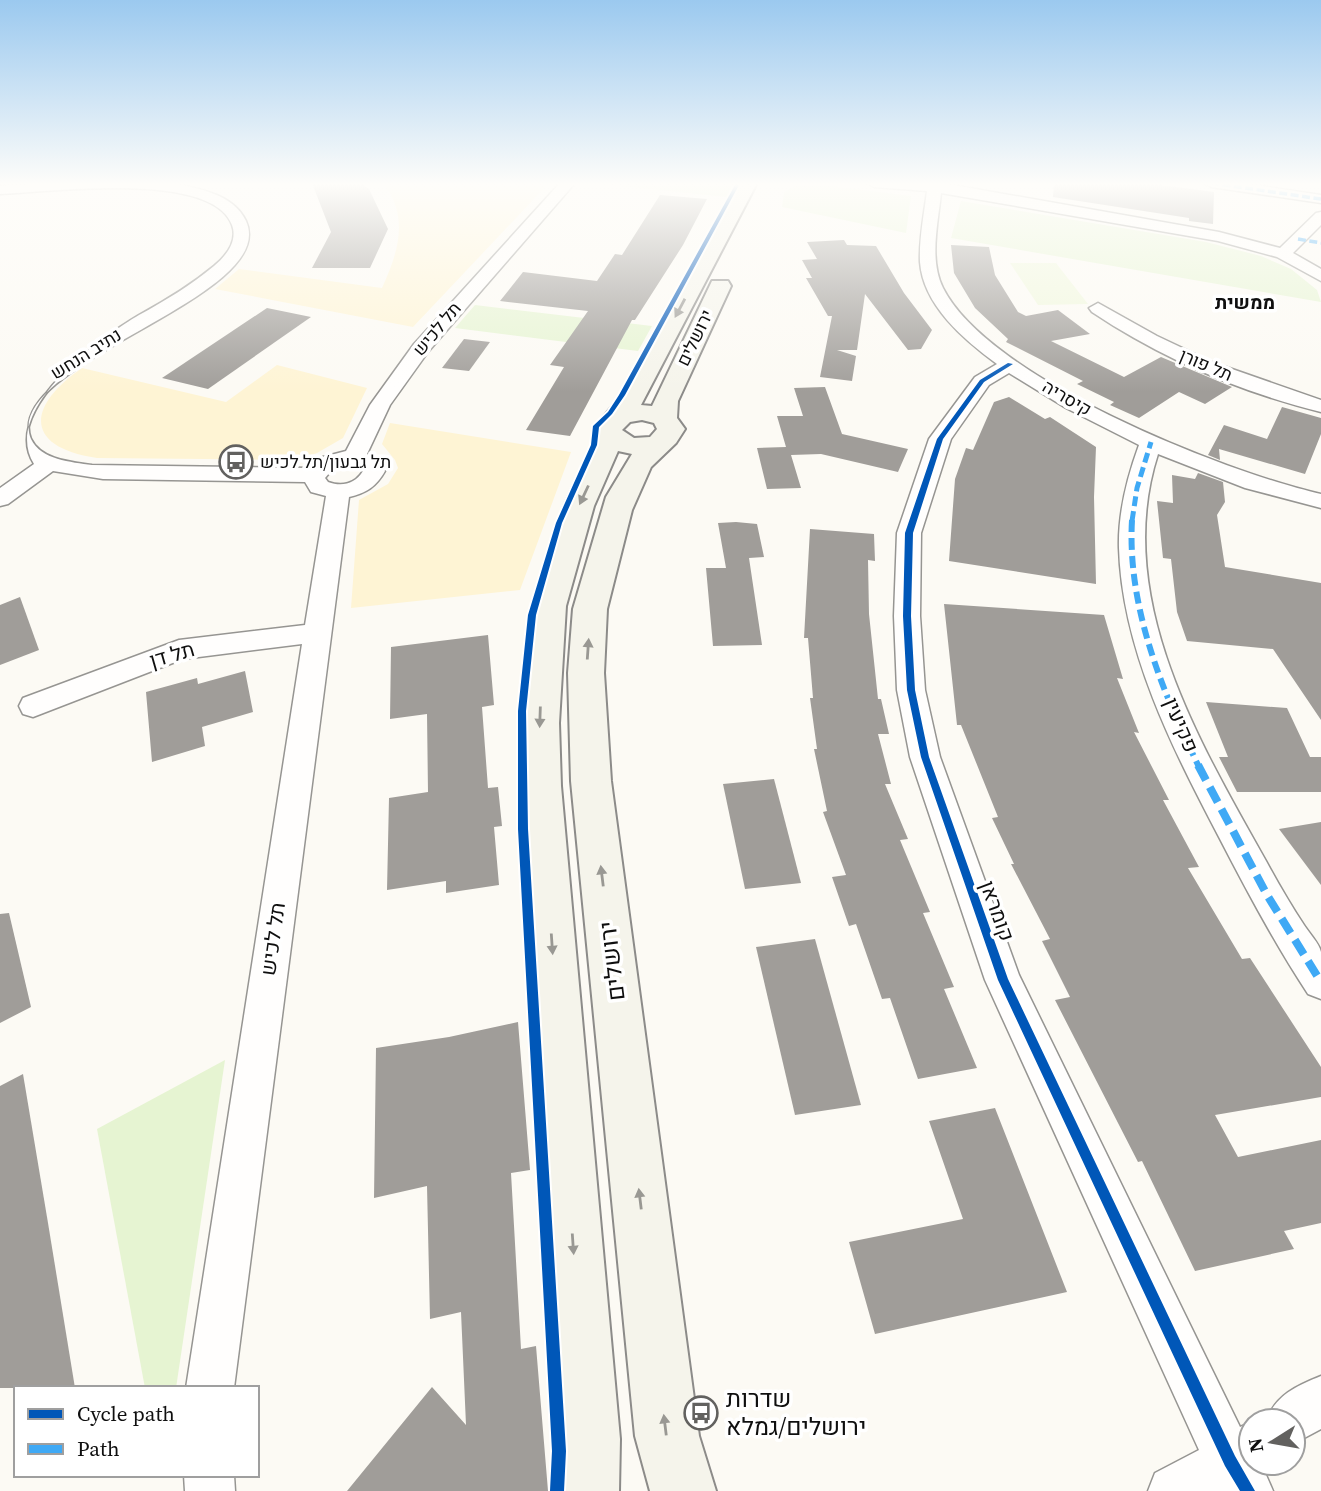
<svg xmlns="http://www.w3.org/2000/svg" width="1321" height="1491" viewBox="0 0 1321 1491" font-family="'Source Serif 4',Heebo,serif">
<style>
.green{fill:#e6f4d2}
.sand{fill:#fef4d4}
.pitch{fill:#f0f7dc}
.building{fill:#a09d99}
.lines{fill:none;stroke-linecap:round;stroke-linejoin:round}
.street-casing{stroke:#969592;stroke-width:3}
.secondary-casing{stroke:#8c8b89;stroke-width:4}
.street{fill:#fffefd;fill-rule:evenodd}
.secondary{fill:#f5f4eb;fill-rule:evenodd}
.quiet-far3{stroke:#3fa9f5;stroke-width:3.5;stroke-dasharray:8 3.5;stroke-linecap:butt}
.quiet-far2{stroke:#3fa9f5;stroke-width:5;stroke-dasharray:10 5;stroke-linecap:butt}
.quiet-far1{stroke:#3fa9f5;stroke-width:6;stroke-dasharray:12 6;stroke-linecap:butt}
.quiet{stroke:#3fa9f5;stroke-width:8;stroke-dasharray:17 8;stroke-linecap:butt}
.cycleway-casing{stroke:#fff;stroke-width:4}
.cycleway{fill:#0057b8;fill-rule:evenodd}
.oneway{fill:#999893}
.labels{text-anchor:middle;stroke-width:7;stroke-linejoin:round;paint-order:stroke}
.far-street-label{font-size:18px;fill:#0f0f0f;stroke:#fff}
.far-poi-label{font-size:18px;fill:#0f0f0f;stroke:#fff;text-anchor:start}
.far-neighbourhood-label{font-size:19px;font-weight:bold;fill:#0f0f0f;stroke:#fff}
.street-label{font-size:21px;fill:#0f0f0f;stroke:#fff}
.near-street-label{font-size:24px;fill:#0f0f0f;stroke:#fff}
.near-poi-label{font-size:24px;fill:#0f0f0f;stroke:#fff;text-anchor:start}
</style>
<rect width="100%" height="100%" fill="#fcfaf4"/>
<!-- green -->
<g class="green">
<path d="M590 183H735L727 197Z"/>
<path d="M823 185 911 196 906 233 782 207 784 192 795 186Z"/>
<path d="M961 201 1206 242 1261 256 1291 269 1317 290 1321 302 951 238Z"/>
<path d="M475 305 652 326 638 351 455 328Z"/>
<path d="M225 1060 176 1388H145L97 1129Z"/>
</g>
<!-- sand -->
<g class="sand">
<path d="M383 183H549L413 327 215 289 239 269 382 288C398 253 410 217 383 183Z"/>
<path d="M277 365 367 388 343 438 317 453 297 460 97 458C23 447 27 406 82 368L226 402Z"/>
<path d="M390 423 571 452 520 590 351 608 359 500 388 484 398 468 395 460 382 444Z"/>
</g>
<!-- pitch -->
<path class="pitch" d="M1010 263H1056L1088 304 1038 305Z"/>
<!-- building -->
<g class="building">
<path d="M312 183H361L369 189 388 229 370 268H312L331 232Z"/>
<path d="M1054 183H1146L1214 192 1213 224 1189 221V218L1053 197Z"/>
<path d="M660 195 707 199 683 245 635 320H632L570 436 526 430 564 367 550 365 588 311 500 301 523 272 597 281 615 254 622 255Z"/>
<path d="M844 240 847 245 876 246 904 293 932 330 921 349 908 350 865 294 857 350H837L856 356 852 381 820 377 832 316H828L806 278H812L802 260 817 259 807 242Z"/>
<path d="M951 245 989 247 995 275 1018 312 1026 316 1058 310 1090 334 1051 341 1124 377 1161 357 1232 387 1205 404 1179 392 1139 418 1110 405 1114 402 1077 384 1083 381 1006 342 1008 339 975 308 954 273Z"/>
<path d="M267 308 311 317 208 389 162 378Z"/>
<path d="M464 339 490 342 469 371 442 368Z"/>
<path d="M825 387 842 434 908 449 898 472 821 454 791 455 801 488 767 489 757 448 786 447 777 416H803L794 388Z"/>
<path d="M1009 397 1045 419 1050 417 1096 447 1094 497 1096 584 949 561 955 479 966 448 973 450 994 402Z"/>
<path d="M1282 407 1321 418V434L1305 474 1219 449 1220 460 1208 455 1224 425 1267 439Z"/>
<path d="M1198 473 1223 482 1225 502 1217 515 1225 567 1321 583V720L1273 649 1187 641 1177 612 1171 559 1163 558 1157 501 1173 503 1172 475 1195 479Z"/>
<path d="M736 522 757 524 764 557 749 558 762 645 713 646 706 568H726L718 523Z"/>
<path d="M810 529 874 534 875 561 868 560 869 614 878 699H881L889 734H878L891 784H885L908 839 900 840 930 912 923 913 954 987 944 989 977 1068 918 1079 890 998 882 999 856 924 849 926 832 877 846 875 823 812 827 811 814 749H817L810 698H813L808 638H804Z"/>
<path d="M20 597 39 650 0 665V605Z"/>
<path d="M944 604 1104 615 1123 679 1117 678 1139 733 1134 732 1169 800H1163L1199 867 1188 868 1242 959 1250 958 1321 1067V1097L1215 1115 1238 1157 1321 1140V1223L1284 1231 1294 1249 1195 1271 1142 1161 1138 1162 1055 1000 1070 997 1042 941 1050 939 1011 864H1014L992 818 998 817 961 725H957Z"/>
<path d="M488 635 494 705 482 707 488 788 498 787 502 826 494 827 499 885 446 893V881L387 890 389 798 428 792 427 714 390 719 391 647Z"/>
<path d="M245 671 253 712 202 727 205 746 152 762 146 692 197 678 198 684Z"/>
<path d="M1206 702 1287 708 1310 757H1321V792H1237L1219 757H1228Z"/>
<path d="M774 779 801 883 745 889 723 784Z"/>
<path d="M1321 822V885L1279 829Z"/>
<path d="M9 913 31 1007 0 1023V914Z"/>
<path d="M815 939 861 1105 795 1115 756 947Z"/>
<path d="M518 1022 530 1170 511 1173 521 1349 536 1346 548 1491H347L432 1387 466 1425 461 1312 430 1319 427 1186 374 1198 376 1048 449 1037Z"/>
<path d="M23 1074 48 1223 75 1388H0V1086Z"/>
<path d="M995 1108 1067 1292 875 1334 849 1242 963 1219 929 1121Z"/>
</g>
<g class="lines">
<defs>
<g id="street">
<path d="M41 183H173C200 189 233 194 246 221 281 298 0 363 31 439 41 460 71 462 92 465L309 468 323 457 346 451 370 405 414 344 560 183H575L428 352 390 405 367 454 378 459 385 471C376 487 366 493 349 497L234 1388H186L302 644 183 659 33 717 23 714 19 706 23 698 179 640 305 625 326 496 311 492 305 482 103 479 53 471 8 504 0 506V488L34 464C0 410 100 338 139 315 165 301 191 285 214 266 226 256 238 241 232 225 212 170 47 192 0 194V186ZM343 465H354L363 471C355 484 342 487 328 482L325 478 331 471Z"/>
<path d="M867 183H942L1219 232 1280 248 1316 213 1321 212V225L1293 253 1321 269V281L1277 257 1218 241 941 193C938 223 929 260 943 288 989 379 1224 472 1321 494V508L1245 488 1158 454C1112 596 1198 740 1266 861 1278 883 1290 904 1304 925 1309 933 1319 943 1321 952 1321 965 1321 985 1321 999L1308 994C1275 944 1247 891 1219 837 1173 749 1122 650 1119 548 1118 513 1127 478 1139 445L1066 408 1009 373 989 385 951 439 921 533 920 616 925 690 940 757 1019 975 1240 1427 1251 1422V1463H1269L1263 1468 1273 1491H1148L1155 1473 1199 1450 985 980 910 757 897 690 894 616 897 533 929 439 975 377 997 364C964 340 923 305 920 262 919 238 924 215 927 191L874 187Z"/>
<path d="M1204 183H1243L1321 195V203L1211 187Z"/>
<path d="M1098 303 1157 336 1212 362 1321 400V412C1240 392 1161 358 1092 312L1089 308Z"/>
<path d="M1321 1376V1429L1293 1444V1421H1266C1276 1395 1296 1386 1321 1376Z"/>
<path d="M184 1475H234L235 1491H185Z"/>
</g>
<path id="secondary" d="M739 183H757L641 405 652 406 712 281H728L731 286 678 401 677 418 685 429 676 443 651 467 632 510 607 609 604 673 611 781 699 1436 716 1491H650L635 1436 571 781 568 673 573 609 606 497 632 454 618 451 594 506 566 606 559 723 561 786 620 1439 619 1491H553L556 1439 521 786V723L532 606 564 506 593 443 596 426 620 397ZM642 420 654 423 657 429 650 437 634 438 622 430 630 422Z"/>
</defs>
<!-- street casing -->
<use href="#street" class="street-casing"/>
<!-- secondary casing -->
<use href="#secondary" class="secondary-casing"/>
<!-- street -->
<use href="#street" class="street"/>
<!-- secondary -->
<use href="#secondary" class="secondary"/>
<!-- quiet-far3 -->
<g class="quiet-far3">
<path d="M1211 183 1321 199"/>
<path d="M1298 239 1321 243"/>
</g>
<!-- quiet-far2 -->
<path class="quiet-far2" d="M1132 521 1137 488 1151 442"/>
<!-- quiet-far1 -->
<path class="quiet-far1" d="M1132 520C1127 606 1162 691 1199 767"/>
<!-- quiet -->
<path class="quiet" d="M1198 765 1267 895 1321 982"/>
<defs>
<g id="cycleway">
<path d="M737 184 739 185 625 395 612 414 599 427 597 445 562 523 536 615 526 711 528 829 566 1451 564 1491H550L552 1451 518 829V711L528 615 556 523 591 445 593 426 608 412 619 395 735 185Z"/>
<path d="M1008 363 1013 364 984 382 943 439 913 533 911 616 915 690 929 757 1008 979 1235 1456 1255 1491H1240L1225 1466 998 980 921 757 907 690 903 616 905 533 937 439 980 380Z"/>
</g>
</defs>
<!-- cycleway casing -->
<use href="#cycleway" class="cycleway-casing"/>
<!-- cycleway -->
<use href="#cycleway" class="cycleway"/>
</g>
<!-- one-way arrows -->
<defs><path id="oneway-solid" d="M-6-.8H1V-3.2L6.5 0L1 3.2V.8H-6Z" transform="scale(1.75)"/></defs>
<g class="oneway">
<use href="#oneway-solid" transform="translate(680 308) rotate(118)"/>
<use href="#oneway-solid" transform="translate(584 495) rotate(115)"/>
<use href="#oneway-solid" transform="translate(588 649) rotate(-86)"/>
<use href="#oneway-solid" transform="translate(540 717) rotate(92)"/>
<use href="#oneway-solid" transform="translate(602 876) rotate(-97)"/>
<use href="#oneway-solid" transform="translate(552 944) rotate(86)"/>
<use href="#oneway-solid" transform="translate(640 1199) rotate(-97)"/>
<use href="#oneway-solid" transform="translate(573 1244) rotate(86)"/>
<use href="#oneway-solid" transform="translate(665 1425) rotate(-97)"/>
</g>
<!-- sky -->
<linearGradient id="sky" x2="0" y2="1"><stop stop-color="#9bc9ef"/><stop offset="0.47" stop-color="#fefdfa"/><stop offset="1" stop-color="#fefdfa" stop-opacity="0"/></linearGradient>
<rect width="1321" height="392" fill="url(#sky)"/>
<!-- icons -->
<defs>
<symbol id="bus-ring" viewBox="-11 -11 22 22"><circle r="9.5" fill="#fff" stroke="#62615f" stroke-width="1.5"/><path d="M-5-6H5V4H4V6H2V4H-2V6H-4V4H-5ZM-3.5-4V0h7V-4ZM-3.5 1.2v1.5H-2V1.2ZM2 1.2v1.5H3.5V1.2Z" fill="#62615f"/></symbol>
</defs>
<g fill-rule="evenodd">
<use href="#bus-ring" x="217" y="443" width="38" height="38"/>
<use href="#bus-ring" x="682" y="1394" width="38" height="38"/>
</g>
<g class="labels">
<!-- far-street labels -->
<g class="far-street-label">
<text transform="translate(437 329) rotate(-50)" y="6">תל לכיש</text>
<text transform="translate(695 338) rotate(-64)" y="6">ירושלים</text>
<text transform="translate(86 354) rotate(-32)" y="6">נתיב הנחש</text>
<text transform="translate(1206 365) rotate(23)" y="6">תל פורן</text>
<text transform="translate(1067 398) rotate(30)" y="6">קיסריה</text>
</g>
<!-- far-poi labels -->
<g class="far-poi-label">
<text x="260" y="468">תל גבעון/תל לכיש</text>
</g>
<!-- far-neighbourhood labels -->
<g class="far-neighbourhood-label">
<text x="1245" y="309">ממשית</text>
</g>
<!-- street labels -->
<g class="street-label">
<text transform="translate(172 655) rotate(-16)" y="7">תל דן</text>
<text transform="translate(1181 725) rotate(67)" y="7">פקיעין</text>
<text transform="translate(997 911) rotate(70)" y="7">קומראן</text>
<text transform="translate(273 939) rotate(-82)" y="7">תל לכיש</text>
</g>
<!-- near-street labels -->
<g class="near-street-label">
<text transform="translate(612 961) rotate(-97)" y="8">ירושלים</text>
</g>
<!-- near-poi labels -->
<g class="near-poi-label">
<text x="726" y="1407">שדרות<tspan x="726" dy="28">ירושלים/גמלא</tspan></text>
</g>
</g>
<!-- legend -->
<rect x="14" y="1386" width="245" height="91" fill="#ffffff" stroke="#9f9f9f" stroke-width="2"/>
<rect x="28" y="1409" width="35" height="10" fill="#0057b8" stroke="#9f9f9f" stroke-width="2"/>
<text x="77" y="1421" font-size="21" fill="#0f0f0f">Cycle path</text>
<rect x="28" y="1444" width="35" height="10" fill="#3fa9f5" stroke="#9f9f9f" stroke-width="2"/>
<text x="77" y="1456" font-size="21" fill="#0f0f0f">Path</text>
<!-- north arrow -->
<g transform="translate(1272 1442) rotate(259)"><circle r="33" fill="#ffffff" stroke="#9f9f9f" stroke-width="2"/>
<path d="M0-5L12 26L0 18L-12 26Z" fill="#62615f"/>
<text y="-10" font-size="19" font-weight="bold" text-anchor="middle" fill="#0f0f0f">N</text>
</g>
</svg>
